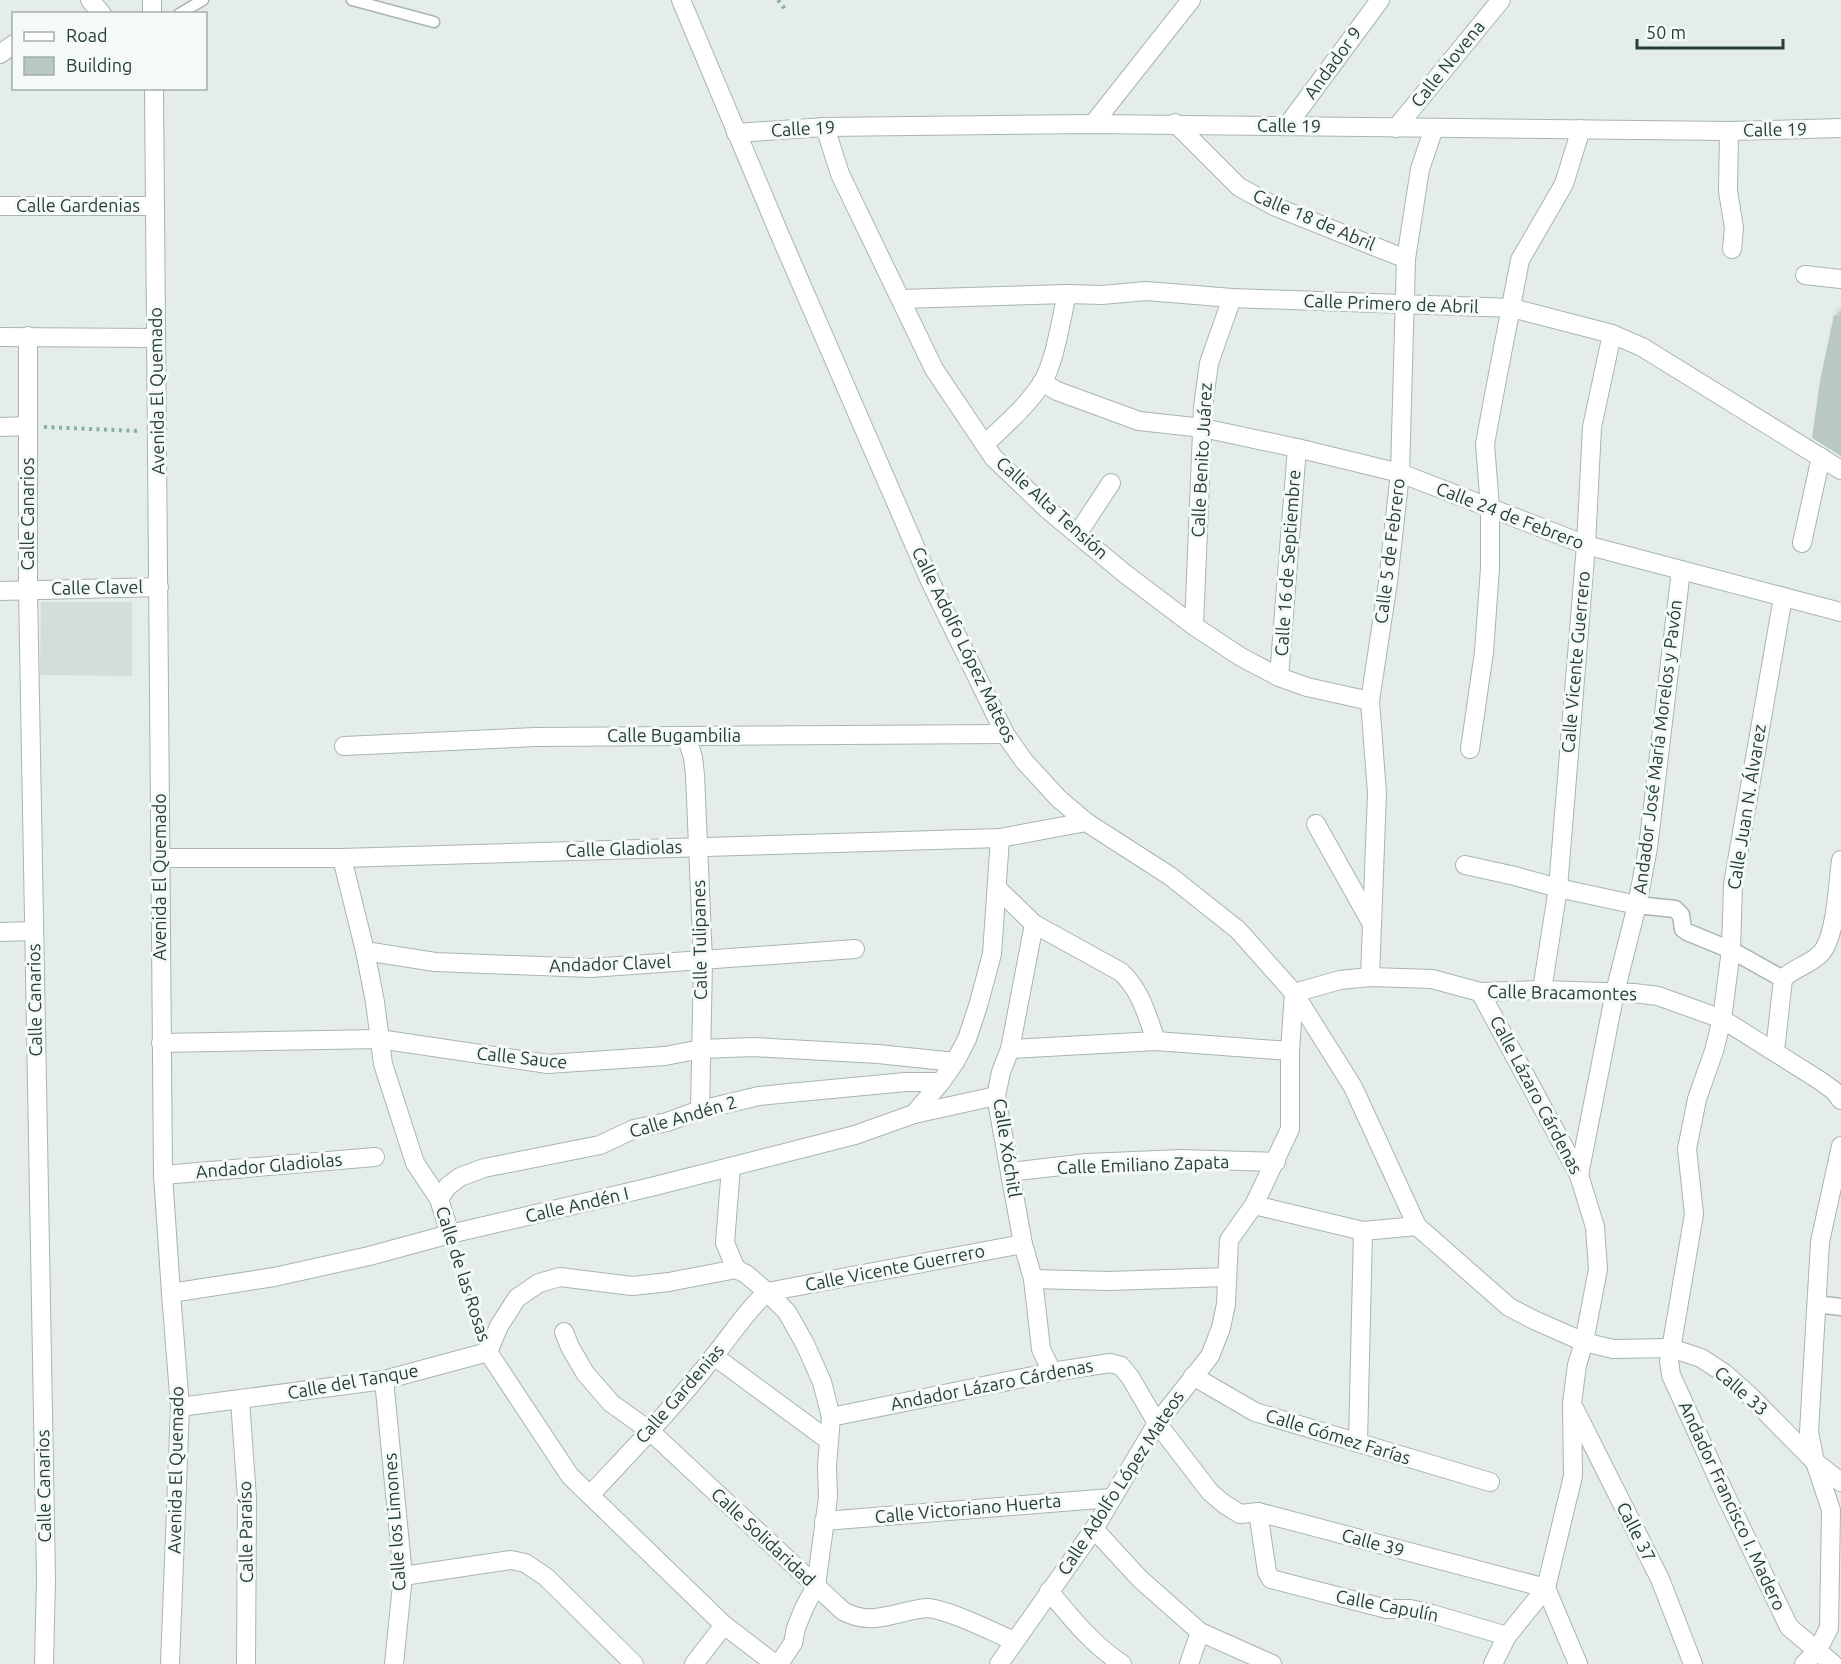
<svg xmlns="http://www.w3.org/2000/svg" width="1841" height="1664" viewBox="0 0 1841 1664" font-family="Ubuntu,sans-serif">
<style>
.built{fill:#d3ddda}
.building{fill:#bac8c4;filter:url(#shadow)}
.lines{fill:none;stroke-linecap:round;stroke-linejoin:round}
.service-casing{stroke:#a8b5b2;stroke-width:13}
.pedestrian-casing{stroke:#a8b5b2;stroke-width:19}
.minor-casing{stroke:#a8b5b2;stroke-width:20}
.tertiary-casing{stroke:#a8b5b2;stroke-width:20}
.secondary-casing{stroke:#a1b5b0;stroke-width:20}
.path{stroke:#88aea7;stroke-width:4;stroke-dasharray:3 4.5;stroke-linecap:butt}
.service{stroke:#fff;stroke-width:10}
.pedestrian{stroke:#fff;stroke-width:16}
.minor{stroke:#fff;stroke-width:18}
.tertiary{stroke:#fff;stroke-width:18}
.secondary{stroke:#fff;stroke-width:18}
.labels{text-anchor:middle;stroke-width:6;stroke-linejoin:round;paint-order:stroke}
.street-label{font-size:18px;fill:#253e3a;stroke:#f5faf8}
</style>
<defs>
<filter id="shadow"><feDropShadow dx="5.5" dy="-5.5" stdDeviation="3" flood-color="#0004"/></filter>
</defs>
<rect width="100%" height="100%" fill="#e5edea"/>
<!-- built -->
<path class="built" d="M41 602H132V676L40 675Z"/>
<!-- building -->
<path class="building" d="M1834 315 1841 316V456L1812 438 1820 381Z"/>
<g class="lines">
<defs>
<g id="service">
<path d="M352 0 434 22"/>
<path d="M179 14 203 0"/>
</g>
<g id="pedestrian">
<path d="M1637 905 1675 909 1681 915 1683 929 1687 932 1731 950 1783 979"/>
<path d="M1816 1304 1841 1307"/>
</g>
<g id="minor">
<path d="M90 0 102 14"/>
<path d="M681 0 779 233 930 581 1005 734 1024 761 1058 798 1086 822 1170 876 1238 930 1294 993 1353 1087 1417 1226 1509 1307 1534 1320 1584 1342 1613 1349 1671 1348 1701 1358 1724 1373 1750 1396 1815 1462 1841 1482"/>
<path d="M0 54 14 44"/>
<path d="M1175 123 1239 187 1276 207 1406 259"/>
<path d="M1093 124 1191 0"/>
<path d="M1287 126 1380 0"/>
<path d="M825 127 840 174 934 369 993 457 1047 509 1124 573 1194 626 1241 657 1279 677 1307 687 1370 701"/>
<path d="M1396 128 1501 0"/>
<path d="M1729 131 1728 191 1734 228 1732 249"/>
<path d="M736 133 825 127 1093 124 1729 131 1841 128"/>
<path d="M0 206H155"/>
<path d="M1805 275 1841 279"/>
<path d="M901 299 1067 294 1102 295 1146 291 1232 298 1512 308 1612 334 1642 347 1841 470"/>
<path d="M28 336V590L46 1578 44 1664"/>
<path d="M1042 382 1057 391 1139 421 1203 428 1297 448 1400 473 1586 545 1841 612"/>
<path d="M0 427 28 426"/>
<path d="M985 444C1005 425 1027 406 1042 383 1055 362 1061 319 1067 294"/>
<path d="M1078 533 1111 483"/>
<path d="M1802 543 1821 457"/>
<path d="M0 591 159 587"/>
<path d="M1783 597 1733 884 1731 950 1722 1019 1714 1051 1697 1099 1687 1149 1694 1214 1669 1361 1671 1375 1724 1492 1789 1627 1833 1664"/>
<path d="M1194 626 1203 407 1209 363 1232 298"/>
<path d="M1279 677 1297 448"/>
<path d="M686 736 693 757 695 775 703 961 700 1110"/>
<path d="M344 746 535 737 1005 734"/>
<path d="M1470 749 1484 652 1490 568V508L1485 444 1494 395 1520 260 1564 184 1581 129"/>
<path d="M1316 824 1372 924"/>
<path d="M160 858H342L1000 838 1086 822"/>
<path d="M342 858 365 951 375 1002 383 1064 415 1163 439 1199 450 1234"/>
<path d="M1465 865 1515 876 1558 888 1637 905"/>
<path d="M997 888 1034 924 1121 972C1141 991 1147 1015 1156 1041"/>
<path d="M1034 924 1010 1049 1001 1072 996 1096 1023 1244 1033 1279 1041 1349 1052 1372"/>
<path d="M0 932 33 931"/>
<path d="M365 951 435 962 591 968 855 949"/>
<path d="M1370 977 1377 793 1370 701 1388 582 1400 473 1406 259 1420 169 1434 128"/>
<path d="M1542 990 1558 888 1586 545 1592 427 1612 334"/>
<path d="M1480 992 1579 1175 1595 1227 1598 1269 1584 1342 1577 1365 1572 1403 1573 1476 1546 1588 1507 1636 1493 1664"/>
<path d="M1294 993 1340 980 1370 977 1432 979 1480 992 1542 990 1634 993 1658 996 1722 1019 1819 1080 1833 1090 1841 1100"/>
<path d="M161 1043 379 1039 548 1064 665 1056 701 1049 753 1047 878 1054 955 1062"/>
<path d="M1010 1049 1156 1041 1290 1051"/>
<path d="M1775 1051 1783 979C1794 967 1811 965 1822 952 1836 935 1838 883 1841 860"/>
<path d="M914 1114 996 1096"/>
<path d="M731 1167 725 1243 736 1269"/>
<path d="M1010 1172 1087 1163 1181 1159 1276 1162"/>
<path d="M163 1175 375 1157"/>
<path d="M1579 1175 1615 992 1637 905 1648 848 1681 570"/>
<path d="M439 1199 448 1186 460 1177 484 1168 600 1145 634 1129 667 1122 700 1110 759 1096 789 1093 906 1082H941"/>
<path d="M1254 1205 1363 1231 1417 1226"/>
<path d="M1033 1279 1109 1281 1226 1277"/>
<path d="M564 1332 570 1347 585 1373 611 1403 650 1431 843 1611C868 1625 889 1615 914 1610 918 1609 924 1608 928 1608 952 1611 991 1631 1014 1641"/>
<path d="M488 1352 570 1476 724 1625 775 1664"/>
<path d="M714 1356 828 1440"/>
<path d="M1193 1376 1255 1412 1490 1482"/>
<path d="M384 1380 403 1576 394 1664"/>
<path d="M240 1400 247 1498 246 1664"/>
<path d="M180 1407 384 1380 488 1352 499 1326 517 1298 539 1283 560 1277 632 1286 669 1282 736 1269 746 1274 767 1292 787 1312 805 1344 822 1382 831 1417 827 1466 828 1498 816 1586 804 1608 796 1628 793 1643 779 1664"/>
<path d="M1574 1408 1660 1579 1693 1664"/>
<path d="M831 1417 1052 1372 1110 1363 1121 1366 1130 1377 1157 1423 1210 1492 1224 1504 1240 1514 1258 1512 1546 1588 1578 1664"/>
<path d="M1358 1443 1363 1231"/>
<path d="M590 1495C632 1450 676 1405 714 1356 732 1334 746 1311 767 1292L1023 1244"/>
<path d="M1258 1512 1267 1572 1271 1579 1387 1609H1410L1432 1614 1507 1636"/>
<path d="M824 1521 1111 1498"/>
<path d="M1094 1529 1140 1579 1200 1632 1272 1664"/>
<path d="M403 1576 511 1560 525 1563 546 1577 634 1664"/>
<path d="M1049 1591C1072 1619 1092 1644 1122 1664"/>
<path d="M170 1664 180 1407 171 1293 274 1277 369 1256 450 1234 651 1187 855 1135 914 1114 941 1082 955 1062 967 1039 978 1006 992 954 1000 838"/>
<path d="M694 1664 724 1625"/>
<path d="M999 1664 1094 1529 1157 1423 1210 1356 1221 1328 1226 1304 1229 1240 1254 1205 1290 1129V1051L1294 993"/>
<path d="M1189 1664 1200 1632"/>
<path d="M1804 1664 1817 1651 1829 1628 1831 1510 1815 1462 1809 1432 1820 1242 1841 1146"/>
</g>
<path id="tertiary" d="M0 337 156 338"/>
<g id="secondary">
<path d="M152 0V14"/>
<path d="M154 88 163 1175 171 1293"/>
</g>
</defs>
<!-- service casing -->
<use href="#service" class="service-casing"/>
<!-- pedestrian casing -->
<use href="#pedestrian" class="pedestrian-casing"/>
<!-- minor casing -->
<use href="#minor" class="minor-casing"/>
<!-- tertiary casing -->
<use href="#tertiary" class="tertiary-casing"/>
<!-- secondary casing -->
<use href="#secondary" class="secondary-casing"/>
<!-- path -->
<g class="path">
<path d="M778 0 785 9"/>
<path d="M44 427 139 431"/>
<path d="M455 1250 479 1329"/>
</g>
<!-- service -->
<use href="#service" class="service"/>
<!-- pedestrian -->
<use href="#pedestrian" class="pedestrian"/>
<!-- minor -->
<use href="#minor" class="minor"/>
<!-- tertiary -->
<use href="#tertiary" class="tertiary"/>
<!-- secondary -->
<use href="#secondary" class="secondary"/>
</g>
<g class="labels">
<!-- street labels -->
<g class="street-label">
<text transform="translate(1333 63) rotate(-54)" y="6">Andador 9</text>
<text transform="translate(1448 64) rotate(-51)" y="6">Calle Novena</text>
<text transform="translate(1289 126) rotate(1)" y="6">Calle 19</text>
<text transform="translate(803 129) rotate(-3)" y="6">Calle 19</text>
<text transform="translate(1775 130) rotate(-1)" y="6">Calle 19</text>
<text x="78" y="212">Calle Gardenias</text>
<text transform="translate(1314 220) rotate(23)" y="6">Calle 18 de Abril</text>
<text transform="translate(1391 304) rotate(2)" y="6">Calle Primero de Abril</text>
<text transform="translate(157 391) rotate(-91)" y="6">Avenida El Quemado</text>
<text transform="translate(1202 460) rotate(-87)" y="6">Calle Benito Juárez</text>
<text transform="translate(1052 508) rotate(42)" y="6">Calle Alta Tensión</text>
<text transform="translate(28 514) rotate(-90)" y="6">Calle Canarios</text>
<text transform="translate(1510 516) rotate(21)" y="6">Calle 24 de Febrero</text>
<text transform="translate(1390 551) rotate(-83)" y="6">Calle 5 de Febrero</text>
<text transform="translate(1288 563) rotate(-86)" y="6">Calle 16 de Septiembre</text>
<text transform="translate(97 588) rotate(-1)" y="6">Calle Clavel</text>
<text transform="translate(964 645) rotate(64)" y="6">Calle Adolfo López Mateos</text>
<text transform="translate(1576 662) rotate(-85)" y="6">Calle Vicente Guerrero</text>
<text x="674" y="742">Calle Bugambilia</text>
<text transform="translate(1658 747) rotate(-83)" y="6">Andador José María Morelos y Pavón</text>
<text transform="translate(1747 807) rotate(-81)" y="6">Calle Juan N. Álvarez</text>
<text transform="translate(624 849) rotate(-2)" y="6">Calle Gladiolas</text>
<text transform="translate(160 877) rotate(-90)" y="6">Avenida El Quemado</text>
<text transform="translate(700 940) rotate(-91)" y="6">Calle Tulipanes</text>
<text transform="translate(610 964) rotate(-2)" y="6">Andador Clavel</text>
<text transform="translate(1562 993) rotate(1)" y="6">Calle Bracamontes</text>
<text transform="translate(35 1000) rotate(-91)" y="6">Calle Canarios</text>
<text transform="translate(522 1058) rotate(6)" y="6">Calle Sauce</text>
<text transform="translate(1536 1095) rotate(62)" y="6">Calle Lázaro Cárdenas</text>
<text transform="translate(683 1117) rotate(-16)" y="6">Calle Andén 2</text>
<text transform="translate(1007 1148) rotate(81)" y="6">Calle Xóchitl</text>
<text transform="translate(1143 1165) rotate(-2)" y="6">Calle Emiliano Zapata</text>
<text transform="translate(269 1166) rotate(-5)" y="6">Andador Gladiolas</text>
<text transform="translate(577 1205) rotate(-13)" y="6">Calle Andén I</text>
<text transform="translate(895 1268) rotate(-11)" y="6">Calle Vicente Guerrero</text>
<text transform="translate(463 1274) rotate(72)" y="6">Calle de las Rosas</text>
<text transform="translate(353 1382) rotate(-10)" y="6">Calle del Tanque</text>
<text transform="translate(992 1385) rotate(-11)" y="6">Andador Lázaro Cárdenas</text>
<text transform="translate(1741 1391) rotate(41)" y="6">Calle 33</text>
<text transform="translate(680 1394) rotate(-49)" y="6">Calle Gardenias</text>
<text transform="translate(1338 1437) rotate(17)" y="6">Calle Gómez Farías</text>
<text transform="translate(176 1470) rotate(-89)" y="6">Avenida El Quemado</text>
<text transform="translate(1121 1483) rotate(-57)" y="6">Calle Adolfo López Mateos</text>
<text transform="translate(44 1486) rotate(-91)" y="6">Calle Canarios</text>
<text transform="translate(1732 1506) rotate(65)" y="6">Andador Francisco I. Madero</text>
<text transform="translate(968 1509) rotate(-5)" y="6">Calle Victoriano Huerta</text>
<text transform="translate(395 1522) rotate(-94)" y="6">Calle los Limones</text>
<text transform="translate(246 1532) rotate(-91)" y="6">Calle Paraíso</text>
<text transform="translate(1636 1532) rotate(63)" y="6">Calle 37</text>
<text transform="translate(763 1537) rotate(43)" y="6">Calle Solidaridad</text>
<text transform="translate(1373 1543) rotate(15)" y="6">Calle 39</text>
<text transform="translate(1387 1606) rotate(11)" y="6">Calle Capulín</text>
</g>
</g>
<!-- legend -->
<rect x="12" y="12" width="195" height="78" fill="#f5faf8" stroke="#a2afac" stroke-width="1.5"/>
<rect x="24" y="32" width="30" height="9" fill="#ffffff" stroke="#a2afac" stroke-width="1.5"/>
<text x="66" y="42" font-size="18" fill="#253e3a">Road</text>
<rect x="24" y="57" width="30" height="18" fill="#bac8c4" stroke="#a2afac" stroke-width="1.5"/>
<text x="66" y="72" font-size="18" fill="#253e3a">Building</text>
<!-- scale -->
<path d="M1637 39v9h146v-9" fill="none" stroke="#253e3a" stroke-width="3"/>
<text x="1646" y="39" font-size="18" fill="#253e3a" stroke="#f5faf8" stroke-width="4.5" paint-order="stroke">50 m</text>
</svg>
